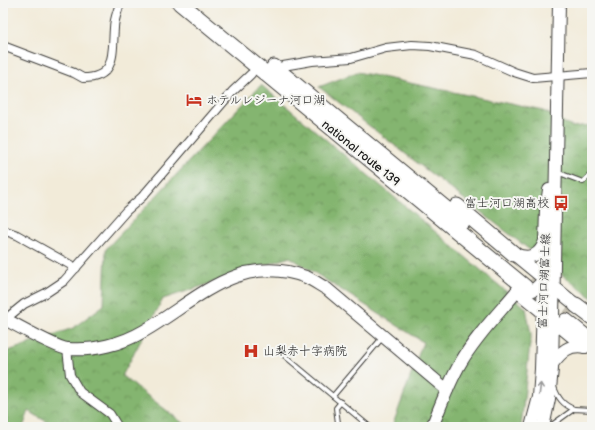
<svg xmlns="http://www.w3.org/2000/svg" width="595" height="430" viewBox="0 0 595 430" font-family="'Balsamiq Sans','Klee One',sans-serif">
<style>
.forest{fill:url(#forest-crowns);stroke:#506846}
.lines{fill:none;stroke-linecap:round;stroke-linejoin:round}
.highway-tunnel{stroke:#c7c2b3;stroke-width:15;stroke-dasharray:15 8;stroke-linecap:butt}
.lane-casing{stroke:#3c3b38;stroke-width:6}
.street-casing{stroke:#3c3b38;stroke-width:10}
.secondary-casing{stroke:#3c3b38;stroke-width:14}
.highway-casing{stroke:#3c3b38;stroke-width:17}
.lane{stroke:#fff;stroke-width:4}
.street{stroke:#fff;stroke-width:8}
.secondary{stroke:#fff;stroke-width:12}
.highway{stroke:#fff;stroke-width:15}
.oneway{stroke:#999}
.labels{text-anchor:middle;stroke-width:4;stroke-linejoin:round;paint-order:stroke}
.poi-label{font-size:12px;fill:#1c1c1c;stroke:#f6f6f2;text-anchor:start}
.street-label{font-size:12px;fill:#1c1c1c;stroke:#f6f6f2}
</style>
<defs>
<pattern id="forest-crowns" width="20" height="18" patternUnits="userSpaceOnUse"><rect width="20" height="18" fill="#84b56f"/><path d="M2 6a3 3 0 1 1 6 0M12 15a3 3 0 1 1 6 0" fill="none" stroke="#6b925a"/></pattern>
</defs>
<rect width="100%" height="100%" fill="#f6f6f2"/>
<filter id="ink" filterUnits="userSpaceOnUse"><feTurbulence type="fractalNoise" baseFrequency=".025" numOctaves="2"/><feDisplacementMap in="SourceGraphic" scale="8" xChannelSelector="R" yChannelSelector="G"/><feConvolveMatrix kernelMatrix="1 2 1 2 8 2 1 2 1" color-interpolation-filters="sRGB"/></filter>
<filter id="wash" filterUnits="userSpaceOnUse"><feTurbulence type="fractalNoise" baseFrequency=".012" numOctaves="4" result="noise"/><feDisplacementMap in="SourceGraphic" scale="16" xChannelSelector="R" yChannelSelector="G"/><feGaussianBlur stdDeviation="0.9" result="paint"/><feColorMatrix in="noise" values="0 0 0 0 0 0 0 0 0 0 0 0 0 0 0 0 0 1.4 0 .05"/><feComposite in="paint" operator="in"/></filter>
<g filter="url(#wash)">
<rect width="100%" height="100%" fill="#f2ebd9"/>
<!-- forest -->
<g class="forest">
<path d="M357 72 544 111 572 127 592 125V298L319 87Z"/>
<path d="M261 85 526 308 531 334 521 427H392L423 342 290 257 163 299 122 376 188 427H55L29 411 23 427H3V353L73 328 104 305 106 249Z"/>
</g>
</g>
<g filter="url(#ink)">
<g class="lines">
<!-- highway-tunnel -->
<path class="highway-tunnel" d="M531 279 572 313"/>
<defs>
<g id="lane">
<path d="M556 174H562L583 182 592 173"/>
<path d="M280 352 370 427"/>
<path d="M554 387C558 398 563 405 574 409"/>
<path d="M333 396 382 338"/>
<path d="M340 427 338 423 336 408 341 402"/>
<path d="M549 427 574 409 592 410"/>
</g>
<g id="street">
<path d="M3 46 74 73 83 78C117 78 112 52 114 28 114 19 118 11 120 3"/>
<path d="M283 66 312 61 351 58 386 48 412 45 430 46 476 55 514 72 533 78 592 73"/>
<path d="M3 230 17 235 76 268"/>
<path d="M3 321 24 304 46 293 64 281 126 211 142 197 232 92 251 74"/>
<path d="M67 349 70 375 80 392 110 414 118 427"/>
</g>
<g id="secondary">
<path d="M514 254 576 305"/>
<path d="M515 254C530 260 540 256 545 241"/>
<path d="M517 291 585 347"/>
<path d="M517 291C530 295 537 289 544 279"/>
<path d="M3 318C14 324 59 349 68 349 94 351 122 344 144 331 196 301 239 252 306 277 313 280 320 285 327 289L447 390"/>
<path d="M552 364C562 351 569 344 585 347"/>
<path d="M432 427C441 405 449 382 461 362 476 336 498 314 517 291"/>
<path d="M531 427 539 397 541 369 546 210 549 190"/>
<path d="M543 427 549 399 552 369 559 3"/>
</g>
<g id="highway">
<path d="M180 3 525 287"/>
<path d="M274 67 462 222"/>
<path d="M457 206 514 254"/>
<path d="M576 305 592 317"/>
<path d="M566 321 592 342"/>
</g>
</defs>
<!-- lane casing -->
<use href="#lane" class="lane-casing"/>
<!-- street casing -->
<use href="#street" class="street-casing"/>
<!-- secondary casing -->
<use href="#secondary" class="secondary-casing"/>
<!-- highway casing -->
<use href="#highway" class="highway-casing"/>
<!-- lane -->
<use href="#lane" class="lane"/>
<!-- street -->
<use href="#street" class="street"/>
<!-- secondary -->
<use href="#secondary" class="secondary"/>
<!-- highway -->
<use href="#highway" class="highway"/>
</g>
<!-- one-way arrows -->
<defs><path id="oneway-shaft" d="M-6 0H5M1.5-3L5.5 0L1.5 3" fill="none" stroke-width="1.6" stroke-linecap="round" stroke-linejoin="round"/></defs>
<use class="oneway" href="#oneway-shaft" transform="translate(540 389) rotate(-83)"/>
</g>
<!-- icons -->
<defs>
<symbol id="hotel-bare" viewBox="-9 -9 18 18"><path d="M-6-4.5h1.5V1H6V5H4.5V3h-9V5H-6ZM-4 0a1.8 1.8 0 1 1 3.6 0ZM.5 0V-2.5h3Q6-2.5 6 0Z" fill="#c8321e" stroke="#f6f6f2" stroke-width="2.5" paint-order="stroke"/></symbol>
<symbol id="bus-bare" viewBox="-9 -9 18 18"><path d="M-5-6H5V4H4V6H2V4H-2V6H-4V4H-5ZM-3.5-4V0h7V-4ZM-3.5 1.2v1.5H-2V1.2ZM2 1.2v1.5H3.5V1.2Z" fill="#c8321e" stroke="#f6f6f2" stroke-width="2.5" paint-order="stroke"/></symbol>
<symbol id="hospital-bare" viewBox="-9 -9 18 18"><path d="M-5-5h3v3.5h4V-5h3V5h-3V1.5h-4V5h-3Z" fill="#c8321e" stroke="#f6f6f2" stroke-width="2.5" paint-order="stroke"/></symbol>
</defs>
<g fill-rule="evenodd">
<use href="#hotel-bare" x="183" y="89" width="22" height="22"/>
<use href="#bus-bare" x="550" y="192" width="22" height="22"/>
<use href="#hospital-bare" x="240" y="340" width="22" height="22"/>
</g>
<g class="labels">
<!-- poi labels -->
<g class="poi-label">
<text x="206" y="104">ホテルレジーナ河口湖</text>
<text x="549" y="207" text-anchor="end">富士河口湖高校</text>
<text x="263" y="355">山梨赤十字病院</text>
</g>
<!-- street labels -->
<g class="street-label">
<text transform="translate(361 153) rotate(39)" y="4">national route 139</text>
<text transform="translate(544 281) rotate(-88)" y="4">富士河口湖富士線</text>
</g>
</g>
<!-- margin -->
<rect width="595" height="430" fill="none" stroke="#f6f6f2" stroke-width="16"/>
</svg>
